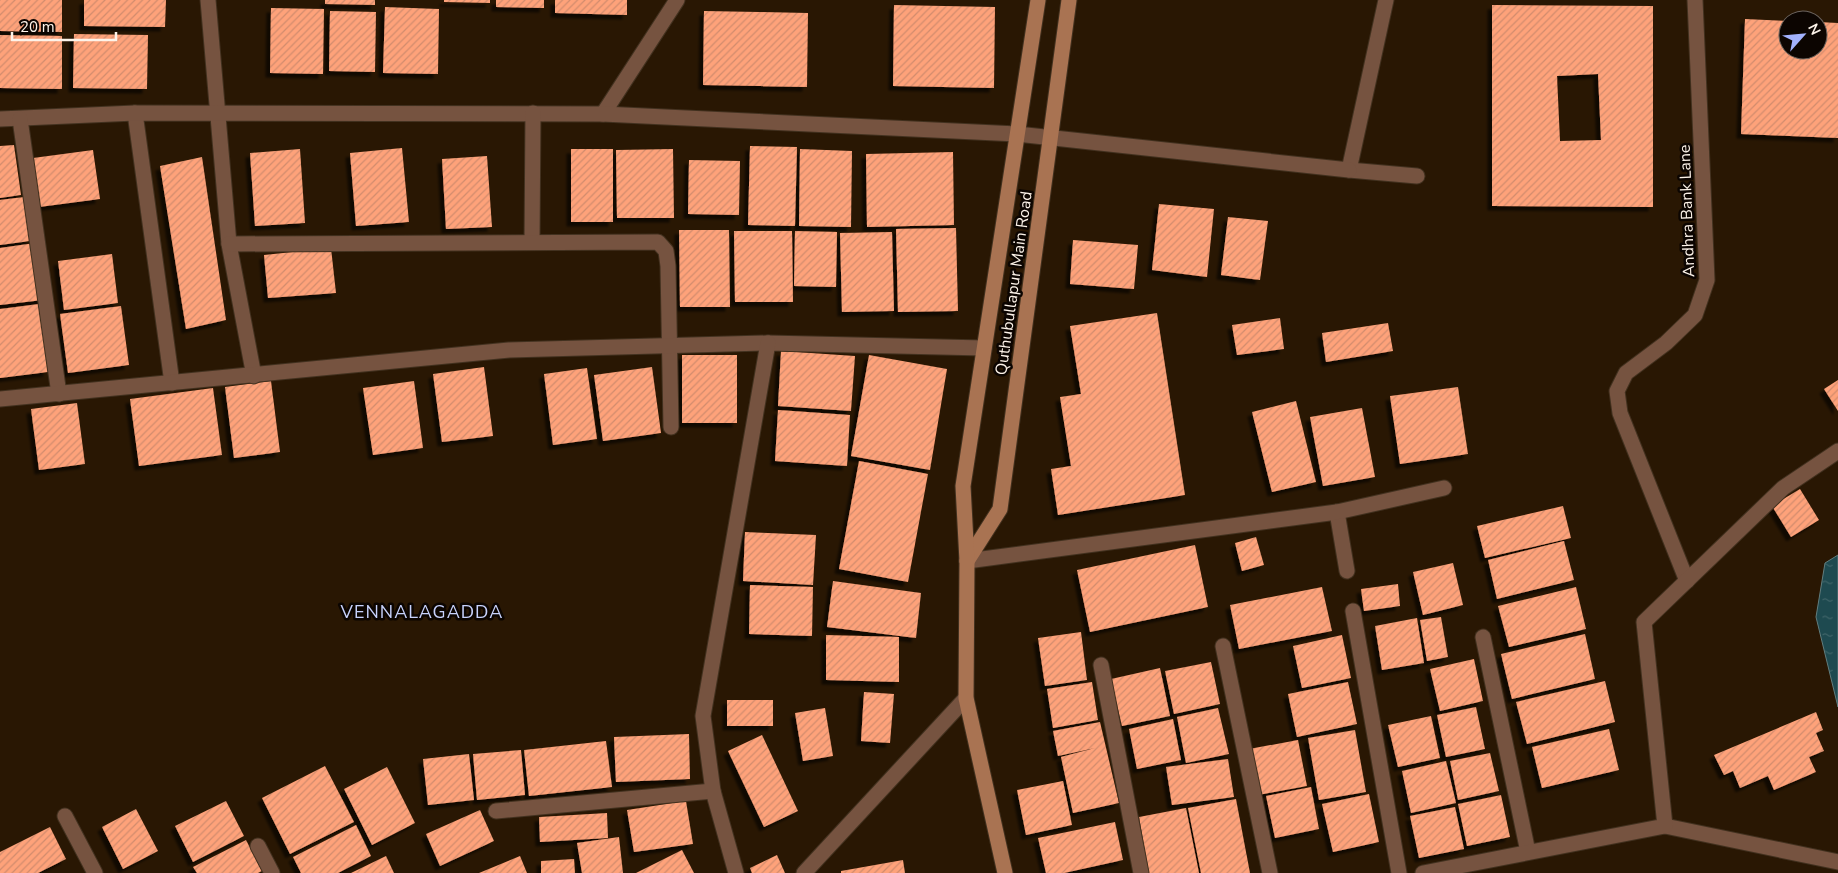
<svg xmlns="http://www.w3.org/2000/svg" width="1838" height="873" viewBox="0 0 1838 873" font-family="'Nunito Sans',sans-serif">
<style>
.water{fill:url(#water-ripples);stroke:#617d7e}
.building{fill:url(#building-hatch);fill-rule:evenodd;filter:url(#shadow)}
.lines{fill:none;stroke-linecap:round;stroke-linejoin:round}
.street-casing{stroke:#42311f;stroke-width:17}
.secondary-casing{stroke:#42311f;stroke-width:17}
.street{stroke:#765340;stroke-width:15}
.secondary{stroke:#a97352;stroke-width:15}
.labels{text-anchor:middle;stroke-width:5;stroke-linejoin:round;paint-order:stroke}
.street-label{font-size:16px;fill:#fdf3e9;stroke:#0c0501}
.neighbourhood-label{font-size:18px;letter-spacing:1px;fill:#c8d2fc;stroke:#0c0501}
</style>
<defs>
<pattern id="water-ripples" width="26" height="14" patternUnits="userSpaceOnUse" patternTransform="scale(1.25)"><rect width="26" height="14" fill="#1e4a50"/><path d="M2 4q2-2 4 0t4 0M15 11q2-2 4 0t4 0" fill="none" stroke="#406569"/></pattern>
<pattern id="building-hatch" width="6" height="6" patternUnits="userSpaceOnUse" patternTransform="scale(1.25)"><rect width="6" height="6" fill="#fea27a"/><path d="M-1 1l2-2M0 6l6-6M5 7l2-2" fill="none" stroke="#d28c6d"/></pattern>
<filter id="shadow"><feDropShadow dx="-4.5" dy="4.5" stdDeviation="1" flood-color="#0009"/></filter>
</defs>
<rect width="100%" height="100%" fill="#291703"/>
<!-- water -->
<path class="water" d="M1838 555V707L1816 617 1825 563Z"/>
<!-- building -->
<g class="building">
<path d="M0 0H62V32L0 31Z"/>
<path d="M84 0H166L165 27 84 26Z"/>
<path d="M325 0H375V5L325 4Z"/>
<path d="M444 0H490V3L444 2Z"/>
<path d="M496 0H544V8L496 7Z"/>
<path d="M555 0H627V15L555 13Z"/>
<path d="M894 5 995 7 994 88 893 86Z"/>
<path d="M1492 5 1653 6V207L1492 206ZM1598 74 1601 140 1560 141 1557 76Z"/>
<path d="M385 7 439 9 438 74 383 73Z"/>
<path d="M271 8 324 9 323 74 270 73Z"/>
<path d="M330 11 376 12 375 72 329 71Z"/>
<path d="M704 11 808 13 807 87 703 85Z"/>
<path d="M1745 19 1788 21V50H1818V22L1838 23V138L1741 134Z"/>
<path d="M74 34 148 35 147 89 73 88Z"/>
<path d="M0 35 62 36V89L0 88Z"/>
<path d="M14 145 21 195 0 198V146Z"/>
<path d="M750 146 797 147 795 226 748 225Z"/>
<path d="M402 148 409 222 356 226 350 153Z"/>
<path d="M300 149 305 223 255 226 250 153Z"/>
<rect x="571" y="149" width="42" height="73"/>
<path d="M673 149 674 218H617L616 150Z"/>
<path d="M800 149 852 151 851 227 799 226Z"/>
<path d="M93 150 100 199 39 207 33 158Z"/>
<path d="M953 152 954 225 867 227 866 154Z"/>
<path d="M487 156 492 227 446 229 442 159Z"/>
<path d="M202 157 226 320 186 329 160 166Z"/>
<path d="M689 160 740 161 739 215 688 214Z"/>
<path d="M24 197 30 241 0 245V200Z"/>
<path d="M1159 204 1214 209 1207 277 1152 270Z"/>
<path d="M1228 217 1268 221 1260 280 1221 275Z"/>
<path d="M956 228 958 311 898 312 896 229Z"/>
<path d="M679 230H729L730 307H680Z"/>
<path d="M734 231H792L793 302H735Z"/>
<path d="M795 231 837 232 836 287 794 286Z"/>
<path d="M892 232 894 311 842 312 840 233Z"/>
<path d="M1073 240 1138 245 1134 289 1070 284Z"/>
<path d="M35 243 43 300 0 305V248Z"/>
<path d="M331 248 336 293 268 298 264 255Z"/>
<path d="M112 254 118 303 64 310 58 261Z"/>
<path d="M39 304 48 372 0 378V309Z"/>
<path d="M121 306 129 365 68 373 60 314Z"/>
<path d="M1157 313 1185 495 1058 515 1051 469 1071 466 1060 397 1081 394 1070 326Z"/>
<path d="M1280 318 1284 349 1237 355 1232 325Z"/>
<path d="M1388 323 1393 351 1326 362 1322 333Z"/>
<path d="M781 351 855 356 851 411 778 406Z"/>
<rect x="682" y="355" width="55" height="68"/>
<path d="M869 355 947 369 930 470 851 456Z"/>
<path d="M484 367 493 436 442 442 433 374Z"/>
<path d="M652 367 661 433 603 441 594 375Z"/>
<path d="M587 368 597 439 553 445 544 374Z"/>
<path d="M1838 380V411L1824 389Z"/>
<path d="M271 381 280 452 234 458 225 387Z"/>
<path d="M414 381 423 448 373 455 363 388Z"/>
<path d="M1458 387 1468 454 1400 464 1390 396Z"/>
<path d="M213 388 222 455 139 466 130 399Z"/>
<path d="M1296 401 1316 482 1272 492 1252 412Z"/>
<path d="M77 403 85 464 39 470 31 409Z"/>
<path d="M1362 408 1375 477 1323 486 1310 417Z"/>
<path d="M778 410 850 415 847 466 775 461Z"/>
<path d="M859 461 928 474 908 582 839 569Z"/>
<path d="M1800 489 1819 520 1791 537 1772 506Z"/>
<path d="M1563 506 1571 538 1485 558 1477 526Z"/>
<path d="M745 532 816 535 813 585 743 581Z"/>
<path d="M1256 537 1264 565 1242 571 1235 543Z"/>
<path d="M1564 541 1574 580 1497 599 1488 560Z"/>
<path d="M1195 545 1208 607 1090 632 1077 570Z"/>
<path d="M1453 563 1463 605 1423 615 1413 572Z"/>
<path d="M833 581 921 593 916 638 827 627Z"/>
<path d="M1398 584 1400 606 1364 611 1361 589Z"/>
<path d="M750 585 813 587 812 636 749 634Z"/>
<path d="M1322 587 1332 631 1239 649 1230 605Z"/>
<path d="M1576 587 1586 629 1509 647 1498 606Z"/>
<path d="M1441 617 1448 657 1427 661 1420 620Z"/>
<path d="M1417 618 1424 663 1382 670 1375 626Z"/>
<path d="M1081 632 1087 680 1045 686 1038 638Z"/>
<path d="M1585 634 1595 679 1512 699 1501 654Z"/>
<path d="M826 635 899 637V682L826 680Z"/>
<path d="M1342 635 1351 678 1302 688 1293 646Z"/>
<path d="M1474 659 1483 701 1440 711 1430 669Z"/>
<path d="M1211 662 1220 704 1174 714 1165 671Z"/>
<path d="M1160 668 1170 716 1122 726 1111 679Z"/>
<path d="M1605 681 1615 722 1527 744 1516 702Z"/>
<path d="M1092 682 1098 720 1053 728 1047 689Z"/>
<path d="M1348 682 1357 724 1297 737 1288 694Z"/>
<path d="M864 692 894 694 890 743 861 741Z"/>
<rect x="727" y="700" width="46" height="26"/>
<path d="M1476 707 1485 749 1446 757 1437 715Z"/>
<path d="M825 708 833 756 803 761 795 713Z"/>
<path d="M1218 708 1229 754 1186 763 1177 717Z"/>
<path d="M1816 712 1823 730 1816 733 1824 751 1809 757 1816 772 1774 790 1768 776 1740 788 1733 771 1724 775 1714 755Z"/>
<path d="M1431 716 1440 758 1398 767 1388 725Z"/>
<path d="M1173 719 1181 760 1137 769 1129 729Z"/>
<path d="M1100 722 1119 803 1073 813 1061 757 1095 748 1058 756 1053 731Z"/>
<path d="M1609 729 1619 770 1542 788 1532 747Z"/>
<path d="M1355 730 1366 792 1319 800 1308 738Z"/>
<path d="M689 734 690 779 616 782 614 737Z"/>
<path d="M762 735 798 811 764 827 728 751Z"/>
<path d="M1298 740 1307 786 1258 795 1249 749Z"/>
<path d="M606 741 612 787 529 796 524 750Z"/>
<path d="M521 750 525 795 477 800 473 754Z"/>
<path d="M1490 753 1499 791 1458 800 1450 761Z"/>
<path d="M469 754 474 800 428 805 423 759Z"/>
<path d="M1228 759 1234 797 1172 805 1166 767Z"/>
<path d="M1446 761 1456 803 1411 813 1402 771Z"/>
<path d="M325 766 354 822 290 854 262 798Z"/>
<path d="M387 767 415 823 372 845 344 789Z"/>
<path d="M1063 781 1072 825 1026 835 1017 790Z"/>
<path d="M1311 787 1319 829 1275 838 1266 796Z"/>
<path d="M1369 794 1379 842 1333 852 1322 804Z"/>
<path d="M1501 795 1510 837 1467 846 1458 804Z"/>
<path d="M1236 799 1250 873H1201L1188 808Z"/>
<path d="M226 801 244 836 193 862 175 826Z"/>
<path d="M686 801 693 844 634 852 627 810Z"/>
<path d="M1455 807 1464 849 1419 858 1410 816Z"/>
<path d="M1186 808 1199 873H1149L1139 817Z"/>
<path d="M136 809 158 851 123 869 102 827Z"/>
<path d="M480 810 494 841 440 866 426 834Z"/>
<path d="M607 813 608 838 540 842 539 817Z"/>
<path d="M1115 822 1123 860 1064 873H1046L1038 838Z"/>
<path d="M356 825 371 856 338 873H301L293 857Z"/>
<path d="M50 827 66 859 38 873H0V852Z"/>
<path d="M619 837 623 873H582L577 843Z"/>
<path d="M246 840 262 871 258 873H197L193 867Z"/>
<path d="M682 850 694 873H636Z"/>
<path d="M777 855 785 873H752L750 868Z"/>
<path d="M386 856 394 873H351Z"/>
<path d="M520 856 527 873H479Z"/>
<path d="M574 859 575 873H541V861Z"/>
<path d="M903 860 905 873H841V871Z"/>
</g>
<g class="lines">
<defs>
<g id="street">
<path d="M208 0 229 244 254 376"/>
<path d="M1386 0 1349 170 1417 176"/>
<path d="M135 113 172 383"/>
<path d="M603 114 677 0"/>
<path d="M0 119 135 113 603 114 1017 134 1349 170"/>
<path d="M20 119 59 394"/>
<path d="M532 242 533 113"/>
<path d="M229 244 658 242 666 251 668 266 671 427"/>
<path d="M0 399 509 350 768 343 984 348"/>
<path d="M1337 512 1347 571"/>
<path d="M967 561 1337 512 1444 488"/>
<path d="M1687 581 1620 413 1617 391 1626 373 1666 343 1695 315 1707 280 1695 0"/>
<path d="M1353 611 1399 873"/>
<path d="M1483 637 1528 852"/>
<path d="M1223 646 1270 873"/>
<path d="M1101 665 1141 873"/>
<path d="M496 811 713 791"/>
<path d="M65 816 95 873"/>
<path d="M1665 826 1838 862"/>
<path d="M258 846 272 873"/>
<path d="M736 873 713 791 703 716 768 343"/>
<path d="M804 873 966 698"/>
<path d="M1423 873 1665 826 1644 622 1783 488 1838 451"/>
</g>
<g id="secondary">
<path d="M967 561 1000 509 1069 0"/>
<path d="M1005 873 966 698 967 561 963 486 1038 0"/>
</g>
</defs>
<!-- street casing -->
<use href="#street" class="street-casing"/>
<!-- secondary casing -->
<use href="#secondary" class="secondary-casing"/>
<!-- street -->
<use href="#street" class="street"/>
<!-- secondary -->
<use href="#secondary" class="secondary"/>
</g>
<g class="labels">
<!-- street labels -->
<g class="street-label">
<text transform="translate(1686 211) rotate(-92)" y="6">Andhra Bank Lane</text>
<text transform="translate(1013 283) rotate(-82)" y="6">Quthubullapur Main Road</text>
</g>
<!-- neighbourhood labels -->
<g class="neighbourhood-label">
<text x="422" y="618">VENNALAGADDA</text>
</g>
</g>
<!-- north arrow -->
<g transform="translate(1803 35) rotate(63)"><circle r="24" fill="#0c0501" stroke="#6c645e"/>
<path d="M0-4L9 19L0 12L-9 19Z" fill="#a3b2fd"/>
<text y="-8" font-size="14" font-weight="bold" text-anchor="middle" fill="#fdf3e9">N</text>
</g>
<!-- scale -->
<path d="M12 32v8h104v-8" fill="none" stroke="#fdf3e9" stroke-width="2.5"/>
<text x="20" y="32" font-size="15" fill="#fdf3e9" stroke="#0c0501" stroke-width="4" paint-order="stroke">20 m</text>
</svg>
